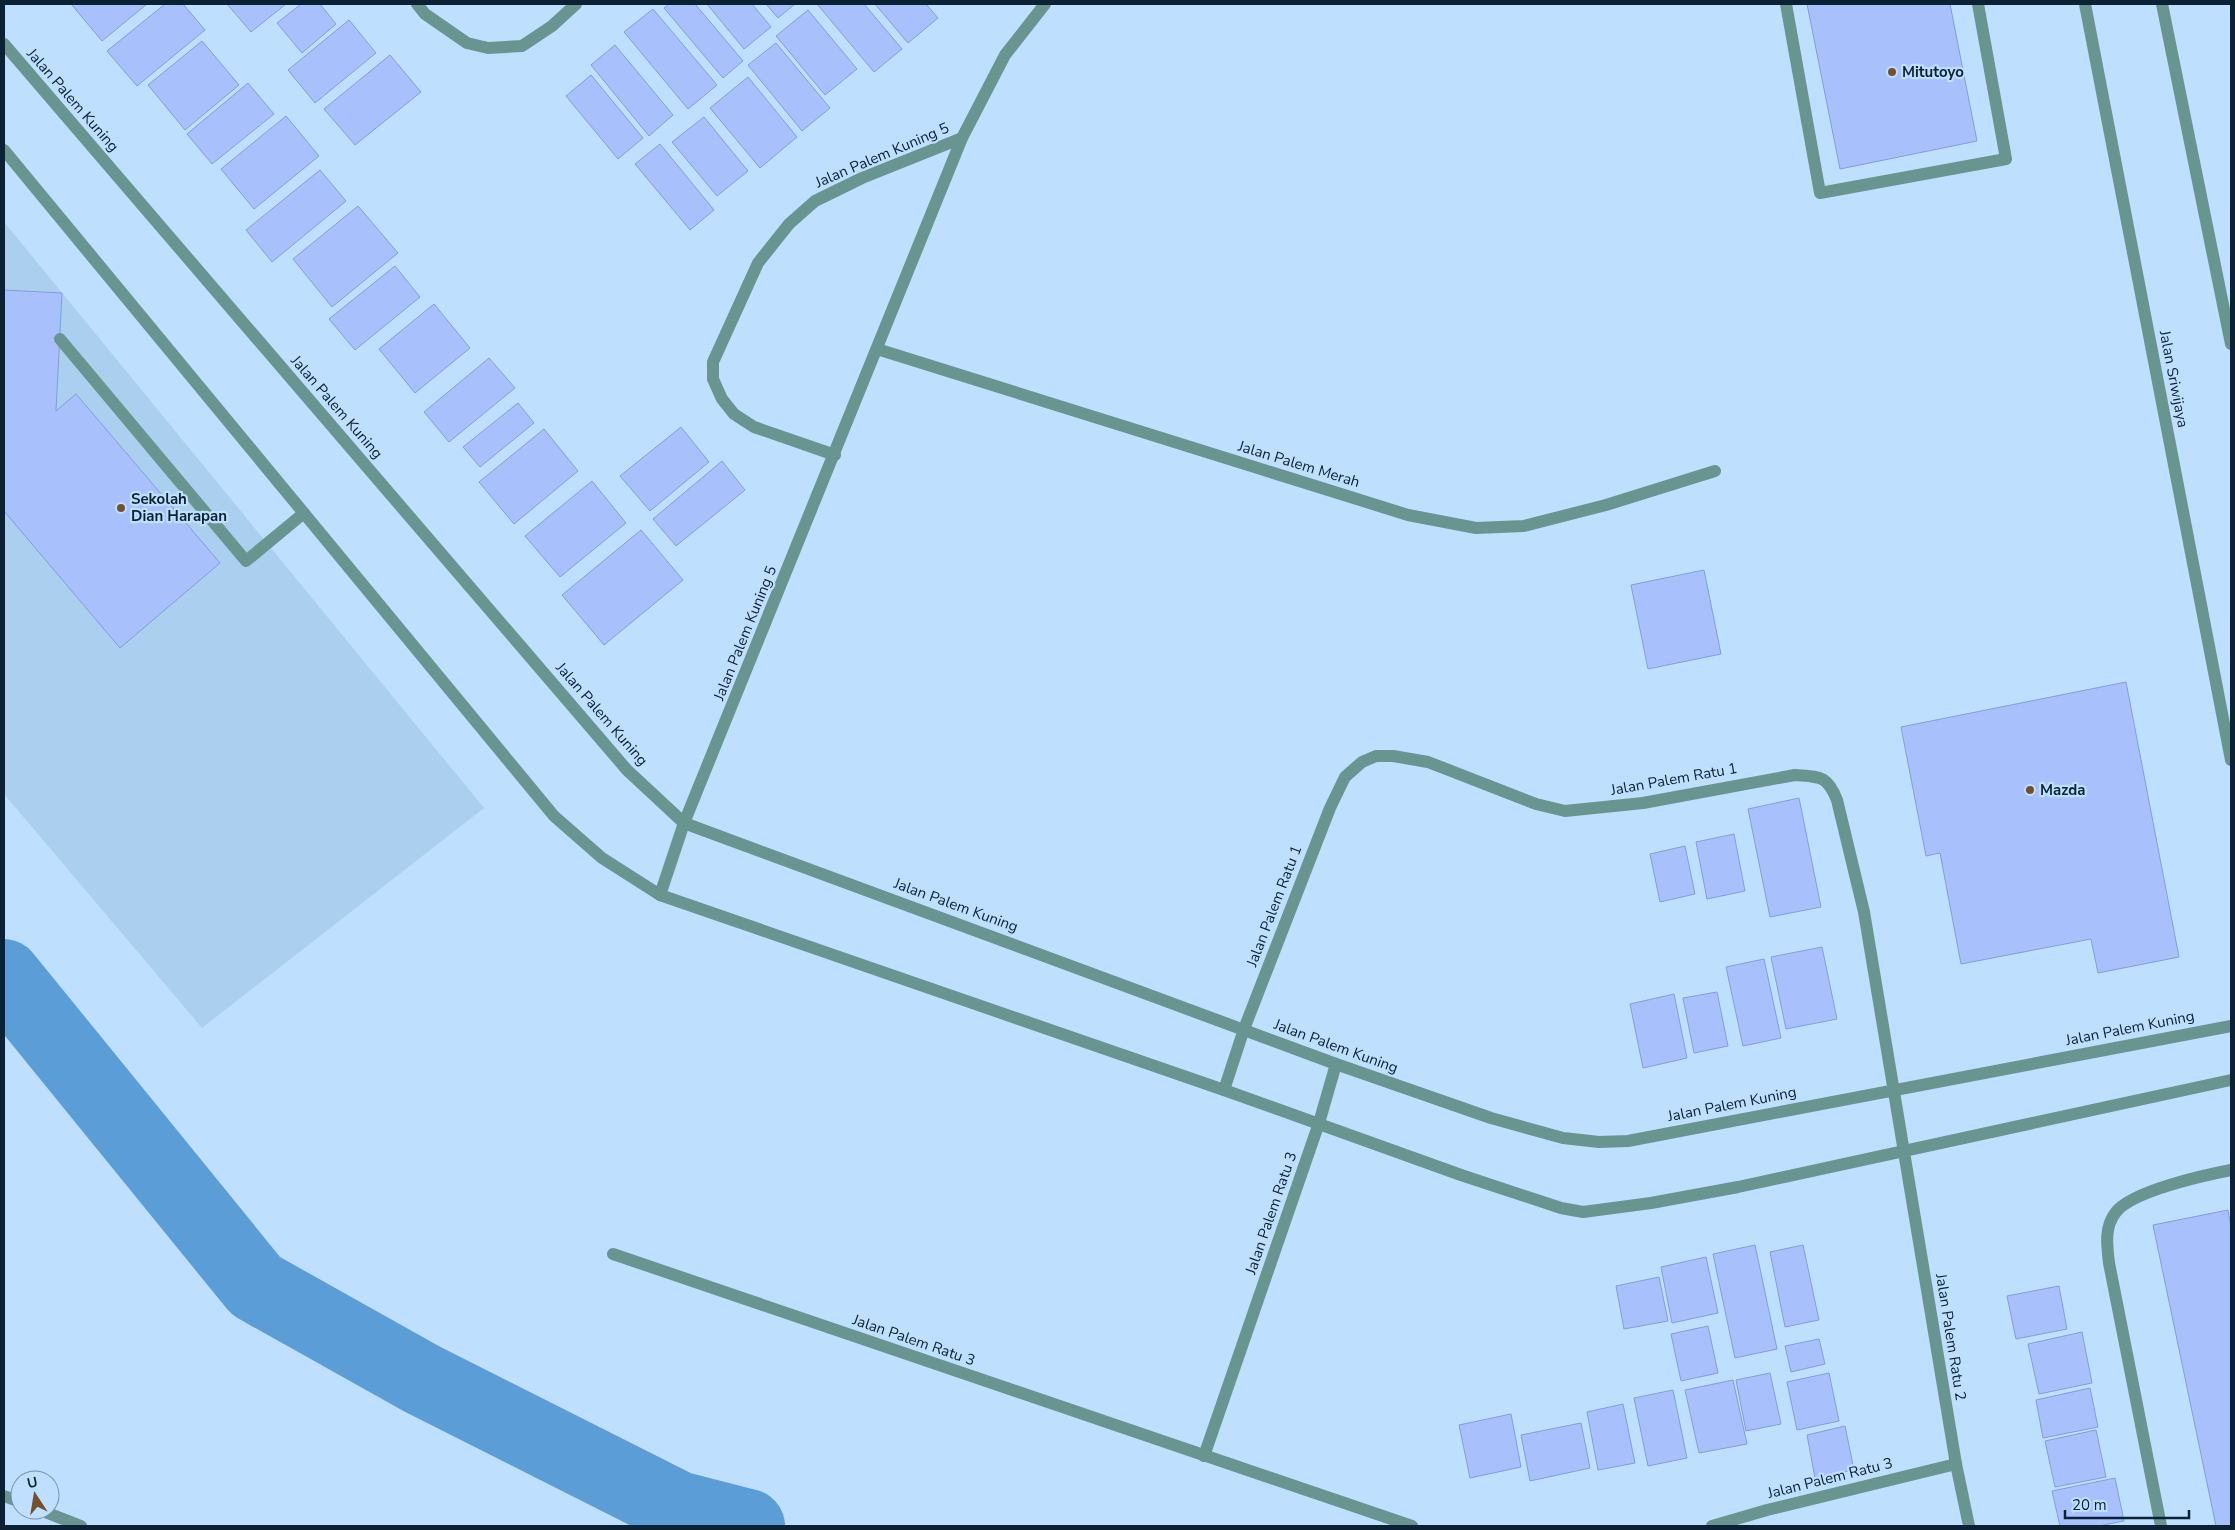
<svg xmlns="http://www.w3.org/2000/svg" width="2235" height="1530" viewBox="0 0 2235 1530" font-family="'Nunito Sans',sans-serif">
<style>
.built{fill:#abcfef}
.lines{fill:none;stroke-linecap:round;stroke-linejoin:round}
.river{stroke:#5b9ed7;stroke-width:74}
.building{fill:#a8c1fc;stroke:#849dd7}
.service{stroke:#68958f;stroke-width:12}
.minor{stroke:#68958f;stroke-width:12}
.tertiary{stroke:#68958f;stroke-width:12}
.poi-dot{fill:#75512b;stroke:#bfdffe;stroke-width:2}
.labels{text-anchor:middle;stroke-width:4.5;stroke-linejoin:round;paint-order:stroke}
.poi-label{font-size:15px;font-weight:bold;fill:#0b2134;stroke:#bfdffe;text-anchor:start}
.street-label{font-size:15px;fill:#0b2134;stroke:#bfdffe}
</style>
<rect width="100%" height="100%" fill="#bfdffe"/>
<!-- built -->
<path class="built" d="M4 222 484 808 202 1028 4 794Z"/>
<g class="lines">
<!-- river -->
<path class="river" d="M4 976 256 1286 422 1379 678 1508 748 1526"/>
</g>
<!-- building -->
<g class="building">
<path d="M71 4H147L102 41Z"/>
<path d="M165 4H183L205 30 137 86 107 51Z"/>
<path d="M227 4H286L251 32Z"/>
<path d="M301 4H320L336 24 302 53 277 23Z"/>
<path d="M669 4H695L743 61 723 78 664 8Z"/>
<path d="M707 4H752L771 27 744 49Z"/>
<path d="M766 4H795L778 18Z"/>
<path d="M817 4H864L902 49 874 72Z"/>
<path d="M875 4H926L938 18 908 43Z"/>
<path d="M1807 4H1950L1977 141 1840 169Z"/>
<path d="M653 9 717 85 688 109 624 32Z"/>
<path d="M808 10 857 69 825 95 776 36Z"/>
<path d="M349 20 376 53 315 103 288 70Z"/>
<path d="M202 41 239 85 185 130 148 85Z"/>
<path d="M776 43 830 108 802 131 748 65Z"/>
<path d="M615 45 673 115 649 136 591 65Z"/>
<path d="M390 55 421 92 355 145 324 109Z"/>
<path d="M591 75 643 138 618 159 566 96Z"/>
<path d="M748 77 797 137 760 168 710 108Z"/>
<path d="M248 83 274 114 212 164 187 134Z"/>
<path d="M286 116 319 156 254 209 221 169Z"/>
<path d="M704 117 748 171 717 196 672 142Z"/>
<path d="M660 144 714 210 690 230 635 164Z"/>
<path d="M320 170 346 201 272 262 246 230Z"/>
<path d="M358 206 398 253 332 307 293 259Z"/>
<path d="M395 266 420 297 355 350 329 319Z"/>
<path d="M4 290 62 293 56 411 76 394 220 563 120 648 4 511Z"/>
<path d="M434 304 470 348 415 393 379 349Z"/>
<path d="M489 358 515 388 449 442 424 412Z"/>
<path d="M518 403 534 423 480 467 463 447Z"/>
<path d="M681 427 709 462 650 511 620 476Z"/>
<path d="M544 429 578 471 514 524 479 482Z"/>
<path d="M722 461 745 490 676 546 653 519Z"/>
<path d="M592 481 626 523 560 577 525 536Z"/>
<path d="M641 530 683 580 604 645 562 595Z"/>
<path d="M1704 570 1721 654 1648 669 1631 585Z"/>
<path d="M2126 682 2179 957 2098 973 2091 939 1961 964 1940 853 1926 856 1901 727Z"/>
<path d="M1799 798 1821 907 1770 917 1748 809Z"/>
<path d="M1734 834 1745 891 1707 899 1696 842Z"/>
<path d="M1685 846 1695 894 1660 902 1650 854Z"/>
<path d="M1822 947 1837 1019 1786 1029 1771 957Z"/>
<path d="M1764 959 1781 1038 1743 1046 1726 967Z"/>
<path d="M1717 992 1728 1046 1694 1053 1683 998Z"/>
<path d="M1674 994 1687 1058 1643 1068 1630 1004Z"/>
<path d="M2228 1210 2231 1227V1526H2216L2153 1225Z"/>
<path d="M1755 1245 1777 1349 1735 1358 1713 1254Z"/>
<path d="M1803 1245 1819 1320 1785 1327 1770 1252Z"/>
<path d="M1706 1257 1718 1313 1672 1323 1661 1267Z"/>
<path d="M1659 1277 1668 1321 1624 1329 1616 1286Z"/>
<path d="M2059 1286 2067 1329 2016 1339 2007 1296Z"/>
<path d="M1708 1326 1718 1373 1681 1381 1671 1334Z"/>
<path d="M2082 1332 2092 1383 2039 1394 2028 1344Z"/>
<path d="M1819 1339 1825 1364 1791 1372 1785 1346Z"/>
<path d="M1770 1373 1781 1424 1746 1431 1736 1380Z"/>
<path d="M1829 1373 1839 1421 1797 1430 1787 1382Z"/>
<path d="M1733 1380 1747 1444 1699 1453 1685 1390Z"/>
<path d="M2090 1388 2098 1427 2043 1438 2036 1400Z"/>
<path d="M1673 1390 1687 1458 1648 1466 1634 1398Z"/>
<path d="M1623 1404 1635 1463 1598 1470 1587 1412Z"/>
<path d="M1511 1414 1521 1467 1470 1478 1459 1425Z"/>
<path d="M1581 1423 1590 1468 1530 1481 1521 1435Z"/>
<path d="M1845 1426 1854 1470 1815 1478 1807 1435Z"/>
<path d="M2096 1430 2106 1477 2055 1487 2045 1441Z"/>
<path d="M2115 1478 2124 1521 2099 1526H2060L2052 1491Z"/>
</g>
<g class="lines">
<!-- service -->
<g class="service">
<path d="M1786 4 1820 193 2006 159 1978 4"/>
<path d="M60 339 246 561 304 513"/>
<path d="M2161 1526 2109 1263C2107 1245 2104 1227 2116 1212 2132 1191 2205 1175 2231 1170"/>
</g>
<!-- minor -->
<g class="minor">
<path d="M417 4 425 14 467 43 488 48 522 46 552 26 576 4"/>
<path d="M4 44 627 770 684 823 1336 1064 1491 1118 1563 1138 1599 1142 1628 1141 2231 1026"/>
<path d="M4 150 554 816 602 858 660 895 1224 1090 1461 1175 1561 1208 1583 1212 1651 1203 1738 1187 2231 1080"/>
<path d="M877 349 1408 515 1476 528 1524 526 1606 505 1715 471"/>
<path d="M835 455 754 427 734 414 722 399 713 379V362L758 263 789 224 815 201 862 178 962 138"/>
<path d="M660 895 684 823 962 138 1005 55 1045 4"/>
<path d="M1224 1090 1244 1029 1330 808 1345 777 1362 762 1376 756H1393L1428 762 1536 804 1565 811 1643 803 1795 775C1820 777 1827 775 1837 800L1864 912 1956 1464 1969 1526"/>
<path d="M613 1254 1412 1526"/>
<path d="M1204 1456 1319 1123 1336 1064"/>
<path d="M4 1496 20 1502"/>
<path d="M40 1510 81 1526"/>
<path d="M1712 1526 1767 1510 1956 1464"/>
</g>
<!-- tertiary -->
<g class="tertiary">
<path d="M2085 4 2231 760"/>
<path d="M2162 4 2231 344"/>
</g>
</g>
<!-- markers -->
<g class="poi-dot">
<circle cx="1892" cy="72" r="5"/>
<circle cx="121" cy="508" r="5"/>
<circle cx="2030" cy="790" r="5"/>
</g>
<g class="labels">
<!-- poi labels -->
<g class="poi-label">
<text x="1902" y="77">Mitutoyo</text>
<text x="131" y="504">Sekolah<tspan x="131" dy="17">Dian Harapan</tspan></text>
<text x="2040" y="795">Mazda</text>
</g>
<!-- street labels -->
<g class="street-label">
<text transform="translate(73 100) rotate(49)" y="5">Jalan Palem Kuning</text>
<text transform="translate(882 155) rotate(-23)" y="5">Jalan Palem Kuning 5</text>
<text transform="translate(2174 379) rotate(79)" y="5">Jalan Sriwijaya</text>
<text transform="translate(337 407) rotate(49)" y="5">Jalan Palem Kuning</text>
<text transform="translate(1299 464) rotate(17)" y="5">Jalan Palem Merah</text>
<text transform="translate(745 633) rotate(-68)" y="5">Jalan Palem Kuning 5</text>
<text transform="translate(602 714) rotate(49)" y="5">Jalan Palem Kuning</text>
<text transform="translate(1674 779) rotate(-10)" y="5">Jalan Palem Ratu 1</text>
<text transform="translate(956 905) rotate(20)" y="5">Jalan Palem Kuning</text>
<text transform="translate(1274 906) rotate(-69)" y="5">Jalan Palem Ratu 1</text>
<text transform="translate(2130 1028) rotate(-11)" y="5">Jalan Palem Kuning</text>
<text transform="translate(1336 1046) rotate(20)" y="5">Jalan Palem Kuning</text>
<text transform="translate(1732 1104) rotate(-11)" y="5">Jalan Palem Kuning</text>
<text transform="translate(1271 1213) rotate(-71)" y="5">Jalan Palem Ratu 3</text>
<text transform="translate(1951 1337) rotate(81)" y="5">Jalan Palem Ratu 2</text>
<text transform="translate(914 1340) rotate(19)" y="5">Jalan Palem Ratu 3</text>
<text transform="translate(1830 1478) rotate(-14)" y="5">Jalan Palem Ratu 3</text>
</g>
</g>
<!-- border -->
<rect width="2235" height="1530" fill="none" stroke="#0b2134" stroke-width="10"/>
<!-- north arrow -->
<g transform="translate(35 1495) rotate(348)"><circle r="24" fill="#bfdffe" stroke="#7793ad"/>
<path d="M0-4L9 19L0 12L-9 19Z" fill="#75512b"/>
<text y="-8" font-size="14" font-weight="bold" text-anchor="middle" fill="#0b2134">U</text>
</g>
<!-- scale -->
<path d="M2065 1510v8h124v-8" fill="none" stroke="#0b2134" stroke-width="2.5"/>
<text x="2072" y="1510" font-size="15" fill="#0b2134" stroke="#bfdffe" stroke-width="4" paint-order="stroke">20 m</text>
</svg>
